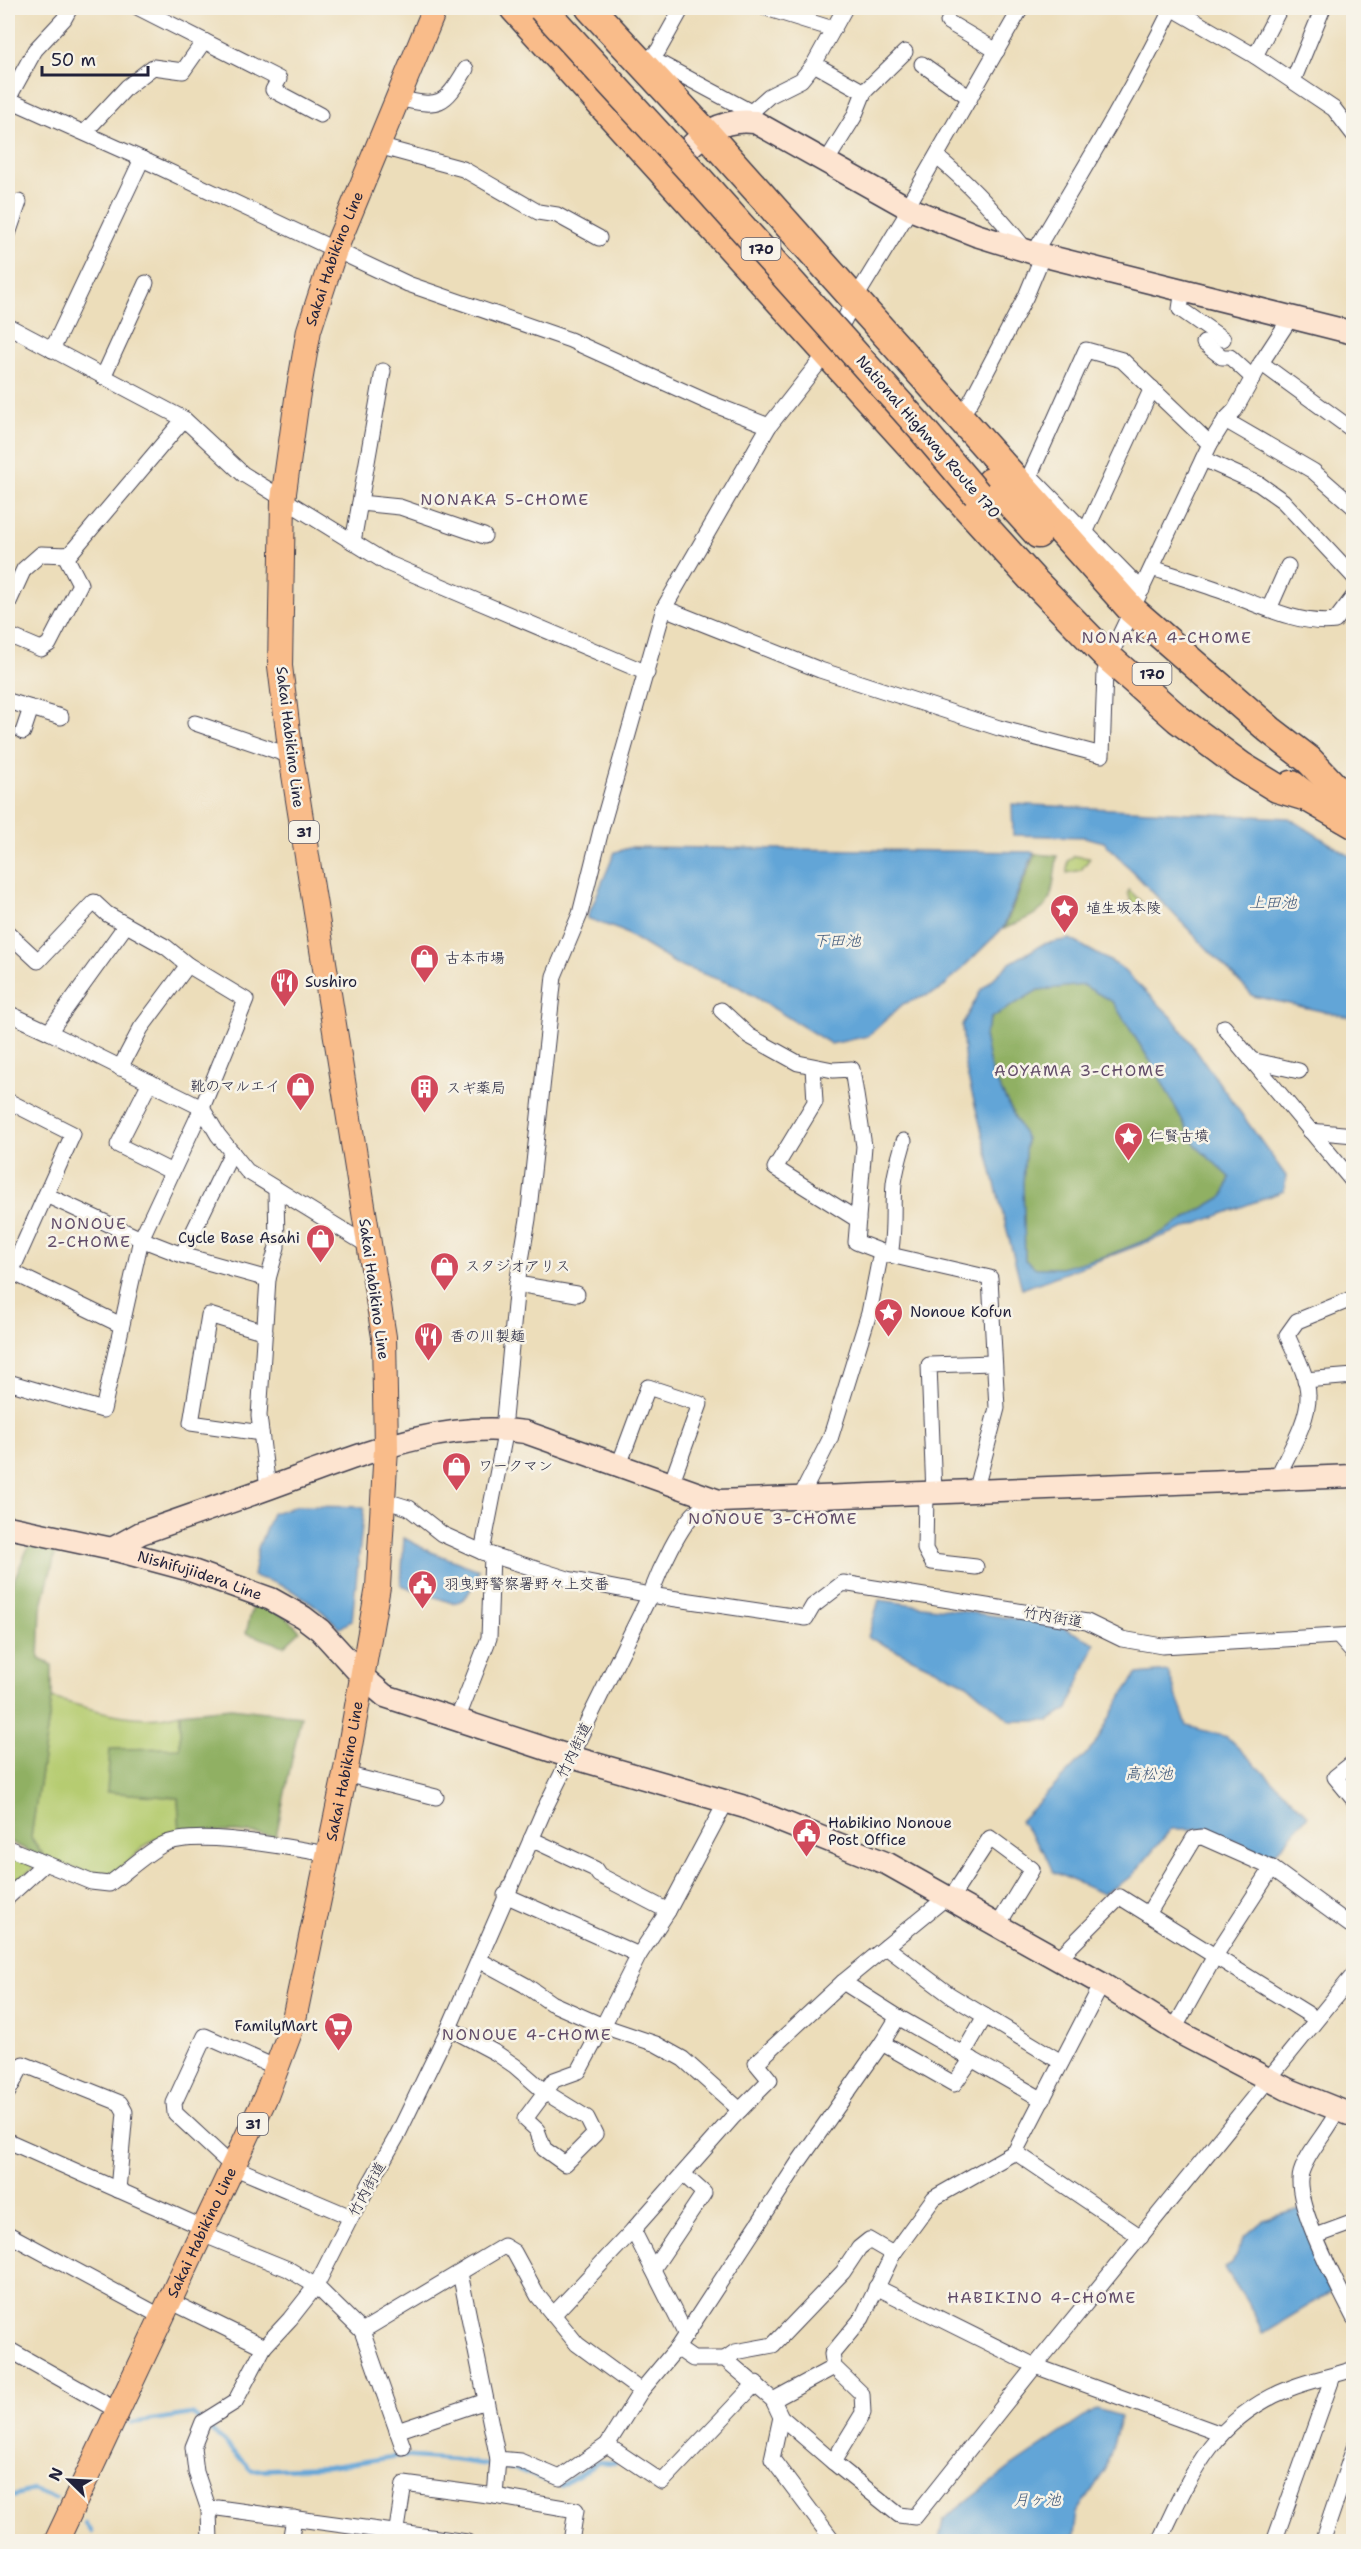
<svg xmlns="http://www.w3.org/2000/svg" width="1361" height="2549" viewBox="0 0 1361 2549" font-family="'Shantell Sans','Klee One',sans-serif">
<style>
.green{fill:#b6cc71;stroke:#6c7756;stroke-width:1.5}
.forest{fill:#90b063;stroke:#59694f;stroke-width:1.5}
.water{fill:#62a5d7;stroke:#426489;stroke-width:1.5;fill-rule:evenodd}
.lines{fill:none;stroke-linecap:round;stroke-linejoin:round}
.stream{stroke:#62a5d7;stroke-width:4.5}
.street-casing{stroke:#403e4e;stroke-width:17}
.secondary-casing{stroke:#403e4e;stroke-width:25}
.primary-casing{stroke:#403e4e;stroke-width:26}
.highway-casing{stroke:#403e4e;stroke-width:31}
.street{stroke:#fff;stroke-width:15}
.secondary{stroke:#fde4d0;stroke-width:22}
.primary{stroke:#f9bc8a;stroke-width:24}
.highway{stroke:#f9bc8a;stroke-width:28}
.highway-bridge-casing{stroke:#403e4e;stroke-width:31;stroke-linecap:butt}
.highway-bridge{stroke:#f9bc8a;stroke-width:28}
.labels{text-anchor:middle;stroke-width:5;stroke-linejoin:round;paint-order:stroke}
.shield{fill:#f7f3e8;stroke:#62616f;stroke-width:1.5}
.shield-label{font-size:14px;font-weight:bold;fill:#22223b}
.street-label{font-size:15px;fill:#22223b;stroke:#f7f3e8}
.poi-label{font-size:15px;fill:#22223b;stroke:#f7f3e8;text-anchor:start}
.neighbourhood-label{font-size:16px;letter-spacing:1.5px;fill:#634e6a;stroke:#f7f3e8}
.water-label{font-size:16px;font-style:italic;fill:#3c5679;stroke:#f7f3e8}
</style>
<rect width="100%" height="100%" fill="#f7f3e8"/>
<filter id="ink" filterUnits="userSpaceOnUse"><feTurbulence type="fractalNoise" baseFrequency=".0167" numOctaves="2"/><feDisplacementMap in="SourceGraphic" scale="12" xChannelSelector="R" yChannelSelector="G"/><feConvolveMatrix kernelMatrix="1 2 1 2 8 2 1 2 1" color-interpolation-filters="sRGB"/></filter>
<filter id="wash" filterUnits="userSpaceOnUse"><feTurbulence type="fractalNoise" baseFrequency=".008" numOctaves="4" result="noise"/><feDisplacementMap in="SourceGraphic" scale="24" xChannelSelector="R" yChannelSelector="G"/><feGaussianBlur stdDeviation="1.35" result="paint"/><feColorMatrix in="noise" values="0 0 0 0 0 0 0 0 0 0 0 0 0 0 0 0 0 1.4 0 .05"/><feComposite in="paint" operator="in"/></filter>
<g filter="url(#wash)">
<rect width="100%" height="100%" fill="#ecddba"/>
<!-- green -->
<g class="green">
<path d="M1074 856 1090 858 1081 870 1067 873 1068 861Z"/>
<path d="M1129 890 1153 913 1149 914 1132 903 1128 893Z"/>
<path d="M52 1698C93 1709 138 1726 180 1713V1748L107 1792 178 1797 180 1832C173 1834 163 1835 157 1838 119 1860 127 1886 73 1868 45 1859 47 1861 31 1837Z"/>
<path d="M8 1853 36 1865 8 1891Z"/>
</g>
<!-- forest -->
<g class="forest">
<path d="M1035 854 1057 856C1050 910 1054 906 1004 929Z"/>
<path d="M1083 985 1113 1002 1154 1067 1196 1146 1230 1177 1224 1196 1156 1236 1106 1256 1061 1268H1036L1025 1260 1023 1183 1026 1139 991 1070 984 1036 991 1018 1038 990Z"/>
<path d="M31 1541 56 1551 41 1609 39 1659 52 1665V1698L31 1837 45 1859 8 1841V1593Z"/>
<path d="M254 1602 286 1617 300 1631 284 1646 246 1633Z"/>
<path d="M231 1708 301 1716 276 1836 237 1832H180L178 1798 107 1792 110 1749 180 1748V1713Z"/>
</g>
<!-- water -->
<g class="water">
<path d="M1012 804 1289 818 1353 858V1018L1253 996 1104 842 1084 837 1013 835Z"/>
<path d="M632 847 1034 852 1003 928 939 991 903 1004 868 1036 831 1044 739 987 676 964 622 931 587 918 615 852Z"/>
<path d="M1070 939 1119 966 1172 1017 1286 1176 1284 1191 1022 1289 965 1066 962 1025 981 990 1010 963 1043 944ZM1083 985 1113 1002 1154 1067 1196 1146 1230 1177 1224 1196 1156 1236 1106 1256 1061 1268H1036L1025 1260 1023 1183 1026 1139 991 1071 984 1036 991 1018 1038 990Z"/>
<path d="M297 1506 364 1507 352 1620 340 1628C312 1600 291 1586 253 1576L258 1548 272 1513Z"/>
<path d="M404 1538 431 1552 479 1570C473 1584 469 1602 452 1603L401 1585Z"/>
<path d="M879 1600 1056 1624 1095 1643 1068 1709 1049 1721H1011L967 1684 868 1637Z"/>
<path d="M1168 1671 1187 1726 1227 1737 1308 1815 1272 1857 1208 1829H1171L1131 1877 1103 1894 1053 1872 1044 1852 1020 1821 1094 1746 1120 1699 1137 1674Z"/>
<path d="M1300 2209 1317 2262 1331 2292 1262 2334 1254 2313 1225 2268 1232 2264 1244 2237 1264 2220Z"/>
<path d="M1096 2409 1121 2416 1106 2469 1077 2513 1073 2541H939L943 2520 1012 2466Z"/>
</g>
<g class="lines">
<!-- stream -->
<g class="stream">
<path d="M132 2423 192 2414 214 2432 251 2470 328 2467 398 2456 455 2460 516 2469 561 2486 599 2462 615 2463"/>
<path d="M8 2497 33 2490 56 2498"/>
<path d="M85 2524 91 2532"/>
</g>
</g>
</g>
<g filter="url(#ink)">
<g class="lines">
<defs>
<g id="street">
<path d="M139 8 279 79 273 90 320 115"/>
<path d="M766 8 833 29"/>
<path d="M1172 8 1255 56 1334 109 1354 135"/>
<path d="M948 22 997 51"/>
<path d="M1255 56 1280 8"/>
<path d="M650 58 751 112"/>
<path d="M643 64 658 51 682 8"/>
<path d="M814 64 864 92 854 117 826 162"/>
<path d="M922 64 970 98"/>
<path d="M1293 81 1323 8"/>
<path d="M864 92 905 52"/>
<path d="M398 98C440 108 444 106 466 69"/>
<path d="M8 99 142 159 408 284 570 340 710 403 769 426"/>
<path d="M8 99 35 50 64 19 70 8"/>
<path d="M741 121 769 96 801 80 814 64 845 8"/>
<path d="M85 132 127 87 153 67 183 71 204 41"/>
<path d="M378 146 463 169 538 212 557 215 599 238"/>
<path d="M937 157C971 185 998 215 1026 250"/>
<path d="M907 207 1021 8"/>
<path d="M8 234 19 202"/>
<path d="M1034 253C1082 172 1131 92 1172 8"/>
<path d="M1183 290 1180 309 1223 339"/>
<path d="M8 326 184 419 243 474 387 563 647 673"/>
<path d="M1204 343 1222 357H1230L1253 378"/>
<path d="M52 350 142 159"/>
<path d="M1261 363 1354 431"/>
<path d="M103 377 146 283"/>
<path d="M960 417 971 401 1026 296 1043 255"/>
<path d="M1225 420 1313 471 1354 507"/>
<path d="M1203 459 1259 484 1283 501 1354 577"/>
<path d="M1030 475 1086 350 1122 360 1210 444"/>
<path d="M1033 479 1142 590"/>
<path d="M360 503 400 507 484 536"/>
<path d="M1085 533 1152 388"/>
<path d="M353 542 383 371"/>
<path d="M1152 568C1174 575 1197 582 1219 590 1253 602 1298 626 1335 621L1354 596"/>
<path d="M8 604 24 569 41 554 69 555 184 419"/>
<path d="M664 608 820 670 999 728 1102 755 1105 672 1109 658 1210 444 1225 420 1235 410 1261 363 1291 317"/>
<path d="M1269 609 1288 566"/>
<path d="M8 635 41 649 49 644 80 584 65 555"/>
<path d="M8 701 61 717"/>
<path d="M195 723 291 756"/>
<path d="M23 732 31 708"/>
<path d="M8 933 38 961 94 902 107 914 166 947 188 965 246 1000 202 1108 141 1239 103 1410 8 1382"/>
<path d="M721 1010 749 1036 798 1063 833 1070 852 1069 864 1146 856 1242 890 1255 990 1278 997 1408 975 1492"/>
<path d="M8 1013 49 1032 202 1108 218 1135 247 1171 369 1246"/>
<path d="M1224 1027 1354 1183"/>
<path d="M49 1032 126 925"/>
<path d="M1251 1060 1299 1071"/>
<path d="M813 1067 815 1102 775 1168 858 1220"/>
<path d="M120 1068 141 1028 188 965"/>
<path d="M150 1082 118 1145 172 1172"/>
<path d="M8 1101 73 1134 8 1279"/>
<path d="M1310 1131 1354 1135"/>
<path d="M46 1195 141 1239 182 1255 268 1279 277 1247 276 1189"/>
<path d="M182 1255 232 1152"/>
<path d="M890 1255C895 1231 892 1207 894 1183 896 1168 900 1155 904 1141"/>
<path d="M12 1272 121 1325"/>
<path d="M517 1284 577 1294"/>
<path d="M1305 1380 1354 1376"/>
<path d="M503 1429 517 1284 528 1219 554 976 580 914 602 826 664 608 769 426 828 351 855 299 910 209"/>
<path d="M261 1433 191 1423 209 1315 265 1332"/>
<path d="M619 1465 648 1387 700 1404 671 1484"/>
<path d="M1277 1478C1287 1455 1309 1421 1308 1396 1308 1376 1295 1354 1287 1335L1297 1321 1354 1298"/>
<path d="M268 1488 259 1416 268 1279"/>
<path d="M926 1494 925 1549 932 1562 976 1567"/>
<path d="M934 1494 929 1365 993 1363"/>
<path d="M800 1498 830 1439 869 1313 881 1252"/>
<path d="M383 1500 409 1508 442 1534 482 1552 568 1579 650 1595 806 1618 813 1606 843 1583 1087 1622 1122 1639 1162 1646 1354 1635"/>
<path d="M482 1552 506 1429"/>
<path d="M1339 1637 1354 1654"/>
<path d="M457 1720 489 1638 492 1555"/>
<path d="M1354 1762 1335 1777 1354 1800"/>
<path d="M345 1774 436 1797"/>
<path d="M531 1839 595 1869 599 1875 668 1911"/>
<path d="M8 1848 91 1882 109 1884C126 1872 145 1854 162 1845 196 1828 290 1848 328 1854"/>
<path d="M948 1896 843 1982 898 2017 1043 2100"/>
<path d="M8 1897 44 1864"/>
<path d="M951 1898 990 1838 1032 1869 998 1925"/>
<path d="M1148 1914 1194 1838 1202 1837 1272 1868 1354 1928"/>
<path d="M886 1947 950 1995 1061 2062"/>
<path d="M639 1955 668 1911 726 1802"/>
<path d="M1058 1959 1120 1897 1316 2019"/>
<path d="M479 1960 525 1985 551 2003 603 2026 639 1955 505 1895"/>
<path d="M449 2028 496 2053 515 2066 545 2092 587 2118 595 2134 565 2164 544 2149 537 2130 525 2119 554 2080 579 2071 603 2026 656 2044 683 2059 740 2110"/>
<path d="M1174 2029 1215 1956 1272 1868"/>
<path d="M882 2043 954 2084 972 2059"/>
<path d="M963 2054 985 2016"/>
<path d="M277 2068 205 2036 174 2103 175 2113 233 2167 351 2217"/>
<path d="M8 2092 23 2064 120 2103 125 2112 118 2190"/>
<path d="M1338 2110C1328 2132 1308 2150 1301 2173 1292 2201 1340 2290 1354 2318"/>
<path d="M8 2141 204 2228"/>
<path d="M1015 2152 1141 2237"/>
<path d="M633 2230 732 2118 770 2080 756 2063 843 1982"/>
<path d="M8 2234 162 2317"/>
<path d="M202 2234 288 2269 316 2286 362 2331 504 2246 514 2252 538 2296 577 2344 641 2391 607 2445 560 2478 520 2461 498 2459 460 2273"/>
<path d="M1316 2236 1354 2222"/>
<path d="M653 2269 704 2193 683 2174"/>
<path d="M876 2287 1035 2366 1221 2434"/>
<path d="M170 2301 264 2347"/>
<path d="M553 2315 633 2230 686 2335"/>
<path d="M362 2331 403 2447"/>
<path d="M677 2348 693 2359H725L773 2400 834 2367"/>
<path d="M8 2349 118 2411"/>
<path d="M725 2359 735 2352 773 2345 843 2272 859 2248 869 2240 893 2254"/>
<path d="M641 2391 677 2348 800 2160 882 2043 898 2017"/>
<path d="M773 2400 781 2417 833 2462 899 2515 915 2517 1035 2366 1354 1974"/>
<path d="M781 2417 772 2459 834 2542"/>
<path d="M397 2431 486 2401"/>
<path d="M607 2445 662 2482 756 2383"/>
<path d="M833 2462 863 2413 862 2394 834 2367 832 2354 862 2318 893 2254 934 2198 1015 2152 1102 1984"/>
<path d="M495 2496 498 2459"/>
<path d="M209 2510 218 2508 467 2542"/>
<path d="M210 2542 209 2510 196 2472 193 2447 203 2422 235 2402 264 2347 290 2319 316 2286 351 2217 397 2136 449 2028 544 1810 650 1595C658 1574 682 1519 701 1508 706 1505 713 1503 719 1501"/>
<path d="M290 2542 294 2518"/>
<path d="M395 2542 404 2484 495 2496 576 2510 571 2542"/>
<path d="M1159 2542C1191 2473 1215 2417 1291 2388 1311 2380 1333 2376 1354 2369"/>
<path d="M1274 2542 1333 2376"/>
<path d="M1322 2542 1354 2448"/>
</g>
<g id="secondary">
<path d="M668 168C696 142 713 117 755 122L910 209 976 235 1034 253 1354 333"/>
<path id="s1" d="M8 1527 112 1549 190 1570 271 1599 303 1617 320 1630 363 1677 385 1696 571 1757 745 1807 888 1864 1102 1984 1182 2034 1287 2089 1354 2116"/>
<path d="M112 1549 141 1533C193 1515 245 1497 296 1478 369 1452 446 1420 525 1432L719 1501 1354 1476"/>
</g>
<g id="primary">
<path id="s2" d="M56 2542 266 2096 293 2024 345 1774 378 1587 386 1448 384 1337 291 756 280 666 283 500 297 399 309 330 335 250 435 8"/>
</g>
<g id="highway">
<path d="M514 8 1033 580 1109 658 1178 719 1241 766 1277 788 1307 797"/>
<path d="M590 8 706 133 1132 610 1270 730 1309 760 1341 794"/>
<path d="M991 482 1038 534"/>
<path d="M1292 785 1307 797 1354 824"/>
</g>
</defs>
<!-- street casing -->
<use href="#street" class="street-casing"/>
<!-- secondary casing -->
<use href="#secondary" class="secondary-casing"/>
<!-- primary casing -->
<use href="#primary" class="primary-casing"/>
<!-- highway casing -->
<use href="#highway" class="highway-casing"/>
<!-- street -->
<use href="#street" class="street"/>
<!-- secondary -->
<use href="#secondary" class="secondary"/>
<!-- primary -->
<use href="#primary" class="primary"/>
<!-- highway -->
<use href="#highway" class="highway"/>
<defs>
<path id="highway-bridge" d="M542 8 697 177 921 428 977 494"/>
</defs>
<!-- highway-bridge casing -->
<use href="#highway-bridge" class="highway-bridge-casing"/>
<!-- highway-bridge -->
<use href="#highway-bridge" class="highway-bridge"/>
</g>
</g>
<!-- icons -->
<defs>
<symbol id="sight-pin" viewBox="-11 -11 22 30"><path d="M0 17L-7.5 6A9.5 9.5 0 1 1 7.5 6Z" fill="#d1495b" stroke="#f7f3e8"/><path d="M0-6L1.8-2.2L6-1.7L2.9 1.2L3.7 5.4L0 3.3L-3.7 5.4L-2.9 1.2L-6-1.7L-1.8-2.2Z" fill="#fff"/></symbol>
<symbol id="shop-pin" viewBox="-11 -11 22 30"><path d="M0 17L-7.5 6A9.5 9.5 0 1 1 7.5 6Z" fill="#d1495b" stroke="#f7f3e8"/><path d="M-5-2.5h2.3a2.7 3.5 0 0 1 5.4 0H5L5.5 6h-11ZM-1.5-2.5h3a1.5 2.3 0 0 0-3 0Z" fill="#fff"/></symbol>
<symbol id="restaurant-pin" viewBox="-11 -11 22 30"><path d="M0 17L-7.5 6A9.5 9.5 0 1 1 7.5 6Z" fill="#d1495b" stroke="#f7f3e8"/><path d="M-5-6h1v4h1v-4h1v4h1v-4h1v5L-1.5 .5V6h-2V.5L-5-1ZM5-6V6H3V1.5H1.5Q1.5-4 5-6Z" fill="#fff"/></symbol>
<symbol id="building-pin" viewBox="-11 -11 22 30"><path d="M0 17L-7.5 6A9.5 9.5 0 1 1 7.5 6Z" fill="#d1495b" stroke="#f7f3e8"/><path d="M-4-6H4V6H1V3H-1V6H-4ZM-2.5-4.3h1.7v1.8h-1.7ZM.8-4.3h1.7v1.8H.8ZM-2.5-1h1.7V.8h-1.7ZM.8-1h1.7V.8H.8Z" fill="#fff"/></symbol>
<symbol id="civic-pin" viewBox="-11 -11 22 30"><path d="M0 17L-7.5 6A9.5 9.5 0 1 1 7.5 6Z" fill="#d1495b" stroke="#f7f3e8"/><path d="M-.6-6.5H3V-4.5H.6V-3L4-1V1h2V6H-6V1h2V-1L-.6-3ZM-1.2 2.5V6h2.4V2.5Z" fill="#fff"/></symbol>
<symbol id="supermarket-pin" viewBox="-11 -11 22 30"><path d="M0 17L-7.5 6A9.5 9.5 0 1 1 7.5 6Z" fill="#d1495b" stroke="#f7f3e8"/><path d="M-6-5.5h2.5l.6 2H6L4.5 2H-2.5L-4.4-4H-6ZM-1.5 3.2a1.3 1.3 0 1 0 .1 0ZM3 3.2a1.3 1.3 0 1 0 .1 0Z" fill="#fff"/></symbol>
</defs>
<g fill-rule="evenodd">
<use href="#sight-pin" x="1048" y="892" width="33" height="45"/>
<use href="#shop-pin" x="408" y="942" width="33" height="45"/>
<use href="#restaurant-pin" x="268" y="966" width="33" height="45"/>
<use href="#shop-pin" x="284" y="1070" width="33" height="45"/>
<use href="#building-pin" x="408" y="1072" width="33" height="45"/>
<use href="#sight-pin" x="1112" y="1120" width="33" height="45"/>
<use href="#shop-pin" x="304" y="1222" width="33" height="45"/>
<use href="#shop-pin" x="428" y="1250" width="33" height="45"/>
<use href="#sight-pin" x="872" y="1296" width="33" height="45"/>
<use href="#restaurant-pin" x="412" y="1320" width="33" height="45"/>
<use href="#shop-pin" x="440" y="1450" width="33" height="45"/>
<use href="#civic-pin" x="406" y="1568" width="33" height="45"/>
<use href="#civic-pin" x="790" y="1816" width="33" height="45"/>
<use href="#supermarket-pin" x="322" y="2010" width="33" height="45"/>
</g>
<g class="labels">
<!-- shield labels -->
<g class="shield">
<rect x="741.5" y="238" width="39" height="22" rx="4.5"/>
<rect x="1132.5" y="663" width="39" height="22" rx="4.5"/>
<rect x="289" y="821" width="30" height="22" rx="4.5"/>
<rect x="238" y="2113" width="30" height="22" rx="4.5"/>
</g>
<g class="shield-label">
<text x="761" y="254">170</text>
<text x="1152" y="679">170</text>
<text x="304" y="837">31</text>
<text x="253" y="2129">31</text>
</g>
<!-- street labels -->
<g class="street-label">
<text dy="5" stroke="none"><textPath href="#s2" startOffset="2358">Sakai Habikino Line</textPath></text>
<text transform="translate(928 437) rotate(49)" y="5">National Highway Route 170</text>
<text transform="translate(290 737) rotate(83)" y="5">Sakai Habikino Line</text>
<text transform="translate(374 1289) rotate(82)" y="5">Sakai Habikino Line</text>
<text dy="5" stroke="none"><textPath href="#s1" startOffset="198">Nishifujiidera Line</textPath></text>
<text transform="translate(1053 1617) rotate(10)" y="5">竹内街道</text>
<text transform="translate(574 1750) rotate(-64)" y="5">竹内街道</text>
<text dy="5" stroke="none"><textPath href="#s2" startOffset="828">Sakai Habikino Line</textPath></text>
<text transform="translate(367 2189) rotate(-61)" y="5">竹内街道</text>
<text dy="5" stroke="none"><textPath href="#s2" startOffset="342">Sakai Habikino Line</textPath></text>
</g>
<!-- poi labels -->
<g class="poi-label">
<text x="1086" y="913">埴生坂本陵</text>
<text x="445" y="963">古本市場</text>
<text x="305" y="987">Sushiro</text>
<text x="280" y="1091" text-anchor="end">靴のマルエイ</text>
<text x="446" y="1093">スギ薬局</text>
<text x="1149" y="1141">仁賢古墳</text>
<text x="300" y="1243" text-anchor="end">Cycle Base Asahi</text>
<text x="465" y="1271">スタジオアリス</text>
<text x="910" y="1317">Nonoue Kofun</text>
<text x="450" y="1341">香の川製麺</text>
<text x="478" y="1471">ワークマン</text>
<text x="444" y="1589">羽曳野警察署野々上交番</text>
<text x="828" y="1828">Habikino Nonoue<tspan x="828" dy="17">Post Office</tspan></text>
<text x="318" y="2031" text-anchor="end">FamilyMart</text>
</g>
<!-- neighbourhood labels -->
<g class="neighbourhood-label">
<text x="505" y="505">NONAKA 5-CHOME</text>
<text x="1167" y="643">NONAKA 4-CHOME</text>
<text x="1080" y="1076">AOYAMA 3-CHOME</text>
<text x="89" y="1229">NONOUE<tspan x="89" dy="18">2-CHOME</tspan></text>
<text x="773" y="1524">NONOUE 3-CHOME</text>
<text x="527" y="2040">NONOUE 4-CHOME</text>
<text x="1042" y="2303">HABIKINO 4-CHOME</text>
</g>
<!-- water labels -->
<g class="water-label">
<text x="1273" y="908">上田池</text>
<text x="837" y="946">下田池</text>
<text x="1149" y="1779">高松池</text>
<text x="1037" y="2505">月ヶ池</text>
</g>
</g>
<!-- margin -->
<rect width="1361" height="2549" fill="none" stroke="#f7f3e8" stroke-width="30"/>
<!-- north arrow -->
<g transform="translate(69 2480) rotate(294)" stroke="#f7f3e8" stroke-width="4.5" paint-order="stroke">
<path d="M0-4.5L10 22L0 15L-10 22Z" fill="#22223b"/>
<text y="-9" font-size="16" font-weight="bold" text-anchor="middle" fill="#22223b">N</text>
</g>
<!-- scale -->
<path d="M42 66v9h106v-9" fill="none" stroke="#22223b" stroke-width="3"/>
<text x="51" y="66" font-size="18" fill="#22223b" stroke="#f7f3e8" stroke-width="4.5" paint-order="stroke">50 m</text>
</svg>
